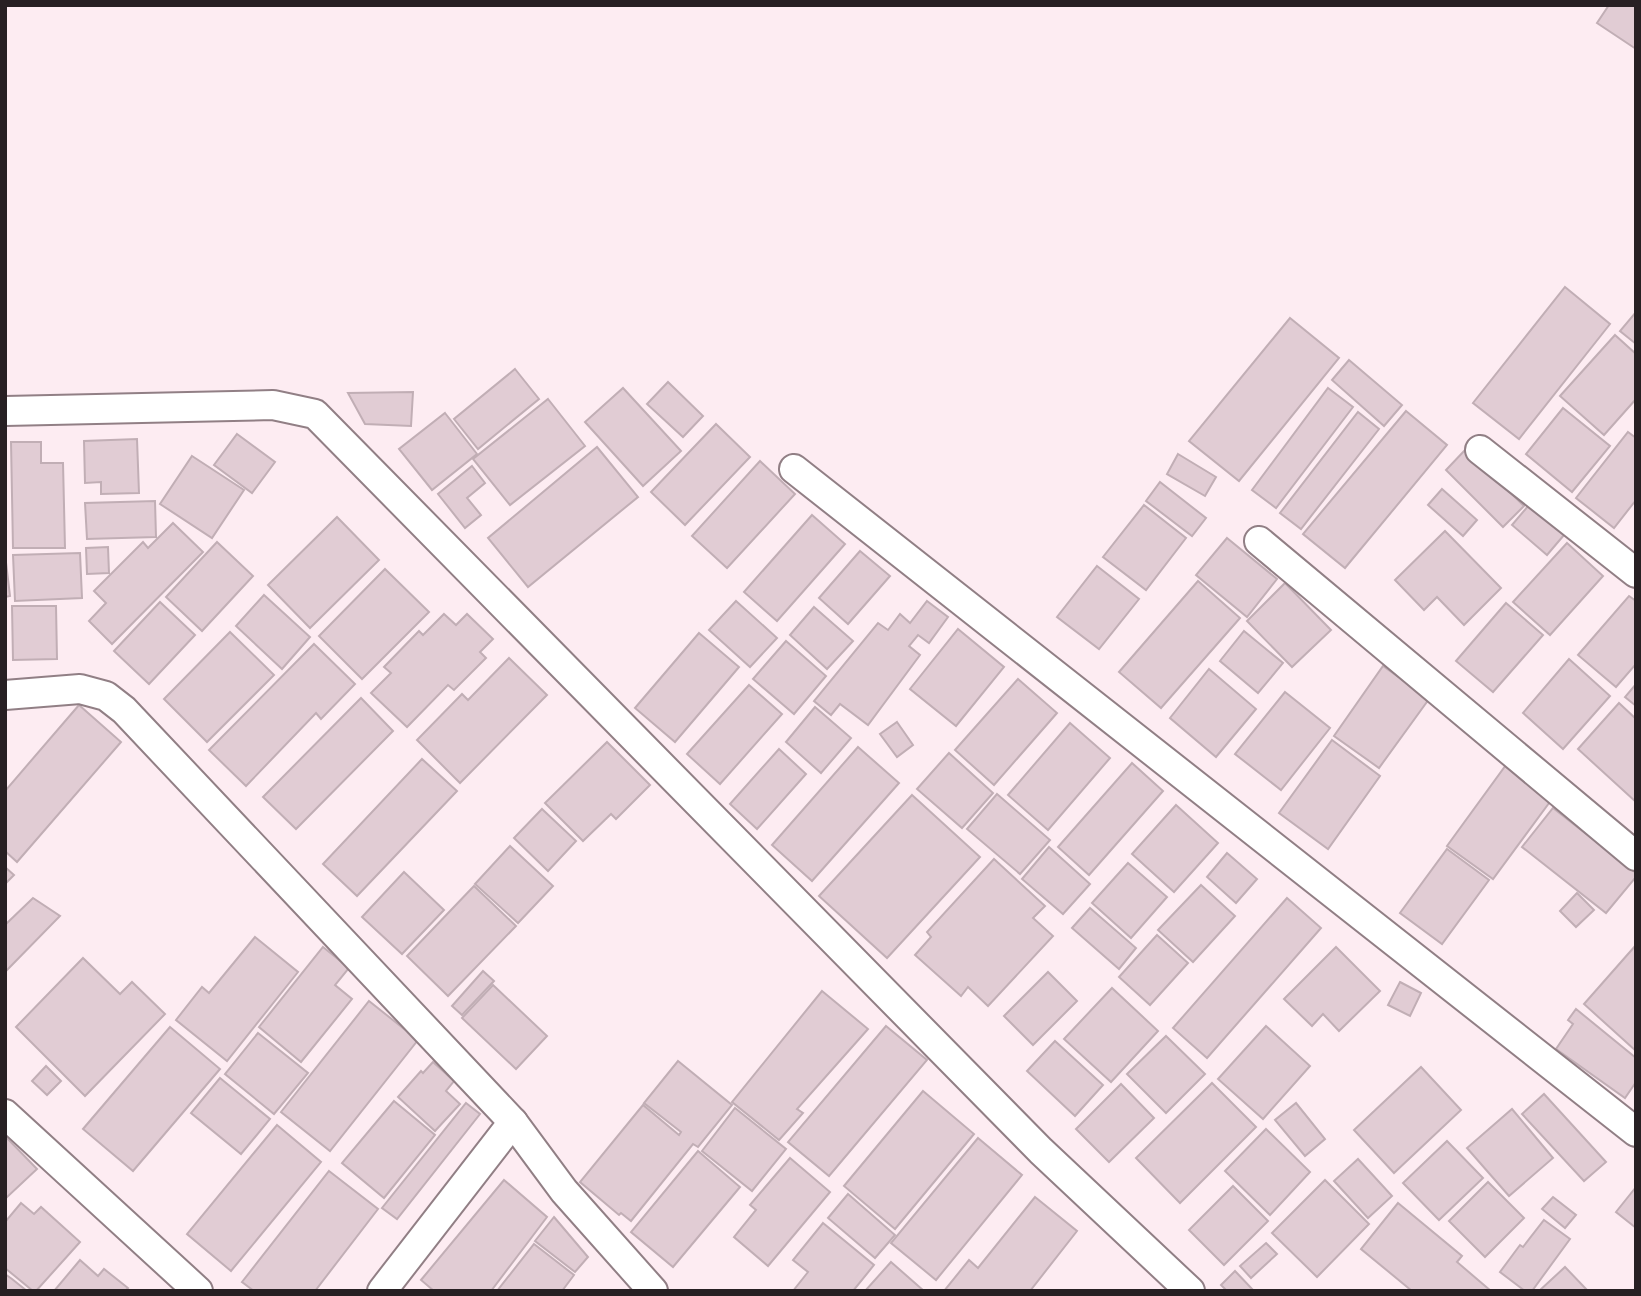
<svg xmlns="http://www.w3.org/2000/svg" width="1641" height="1296" viewBox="0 0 1641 1296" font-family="Arial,sans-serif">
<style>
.building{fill:#e1ccd4;stroke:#c1aeb5;stroke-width:2}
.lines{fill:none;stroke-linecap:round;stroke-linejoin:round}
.minor-casing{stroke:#917f85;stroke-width:32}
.minor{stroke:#fff;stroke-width:28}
</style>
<rect width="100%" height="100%" fill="#fdecf2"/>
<!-- building -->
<g class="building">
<path d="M1609 5H1636V49L1597 23Z"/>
<path d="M1565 287 1610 324 1519 439 1473 403Z"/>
<path d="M1636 312V344L1620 331Z"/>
<path d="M1290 318 1339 358 1239 481 1189 441Z"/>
<path d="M1615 335 1636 354V399L1604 435 1560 396Z"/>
<path d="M1349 360 1402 405 1384 426 1332 380Z"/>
<path d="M515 369 539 399 478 449 454 419Z"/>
<path d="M668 382 703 416 683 437 647 404Z"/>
<path d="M623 388 681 451 643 486 585 422Z"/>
<path d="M1328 388 1353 407 1276 508 1252 490Z"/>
<path d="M413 392 411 426 365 424 348 393Z"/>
<path d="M548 399 585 446 510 505 473 459Z"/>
<path d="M1563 408 1610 446 1572 492 1526 454Z"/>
<path d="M1406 411 1447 445 1345 568 1303 534Z"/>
<path d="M1358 412 1379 429 1301 529 1280 513Z"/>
<path d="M445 413 477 454 432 490 399 449Z"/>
<path d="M716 424 750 457 685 525 651 492Z"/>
<path d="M1628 432 1636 438V500L1614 528 1576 498Z"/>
<path d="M237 434 275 462 252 493 214 465Z"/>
<path d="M137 439 139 493 101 494V482L85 483 84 441Z"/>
<path d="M11 442H41V463H63L65 548H13Z"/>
<path d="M597 447 638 497 528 587 488 538Z"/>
<path d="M1466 449 1524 506 1503 527 1446 470Z"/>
<path d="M1178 454 1216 477 1205 496 1167 474Z"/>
<path d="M192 456 244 490 212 538 160 504Z"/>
<path d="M760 461 795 494 727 568 692 536Z"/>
<path d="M472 466 485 483 467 498 481 515 465 528 438 494Z"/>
<path d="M1160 482 1206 518 1192 536 1146 501Z"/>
<path d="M1442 489 1477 520 1463 536 1428 505Z"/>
<path d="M155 501 156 537 87 539 85 503Z"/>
<path d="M1144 505 1186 538 1146 590 1103 557Z"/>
<path d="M1529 505 1564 535 1547 555 1512 525Z"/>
<path d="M812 515 845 544 777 621 744 592Z"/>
<path d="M337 517 379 560 310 628 268 585Z"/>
<path d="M173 523 203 552 112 644 89 621 106 603 94 591 143 542 148 548Z"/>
<path d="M1445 531 1501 588 1464 625 1437 597 1424 610 1395 580Z"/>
<path d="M1227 538 1277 579 1247 617 1196 575Z"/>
<path d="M217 542 253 576 202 631 166 597Z"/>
<path d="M1567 543 1603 576 1550 635 1513 602Z"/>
<path d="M108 547 109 573 87 574 86 548Z"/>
<path d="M860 551 890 576 848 624 819 598Z"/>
<path d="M80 553 82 598 15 601 13 555Z"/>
<path d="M5 554 10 596 5 597Z"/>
<path d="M1097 566 1139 599 1099 649 1057 617Z"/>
<path d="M385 569 429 612 362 679 319 636Z"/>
<path d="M1198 581 1240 618 1161 708 1119 672Z"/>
<path d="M1285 583 1331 630 1292 667 1247 621Z"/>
<path d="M264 595 310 637 282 669 236 626Z"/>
<path d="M1629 596 1636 601V664L1616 687 1578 655Z"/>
<path d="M736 601 777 638 750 667 709 630Z"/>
<path d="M927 601 948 617 929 643 918 635 909 646 920 655 868 725 840 704 831 715 814 701 878 623 888 630 900 614 910 623Z"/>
<path d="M160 602 195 635 149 684 114 651Z"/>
<path d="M1506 603 1543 635 1493 692 1456 661Z"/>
<path d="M12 606H56L57 659 13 660Z"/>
<path d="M814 607 853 641 827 669 790 635Z"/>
<path d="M444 614 456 625 467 614 493 639 480 652 486 658 454 690 448 685 407 727 371 693 391 673 384 667 419 631 423 635Z"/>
<path d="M958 629 1004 667 956 726 910 689Z"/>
<path d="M1244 631 1283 663 1258 693 1220 661Z"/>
<path d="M230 632 274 675 207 742 164 699Z"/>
<path d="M699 633 739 667 675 742 635 708Z"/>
<path d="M786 641 826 676 794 714 753 679Z"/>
<path d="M314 644 355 684 321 719 316 713 246 786 209 750Z"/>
<path d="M509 658 547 695 460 783 417 740 462 694 468 700Z"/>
<path d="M1569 659 1610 696 1563 749 1523 713Z"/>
<path d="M1383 666 1429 699 1379 768 1334 736Z"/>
<path d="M1209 669 1256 709 1216 757 1170 718Z"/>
<path d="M1018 679 1057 713 994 785 955 750Z"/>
<path d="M1636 684V706L1625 697Z"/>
<path d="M749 685 782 714 720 784 687 754Z"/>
<path d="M1285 692 1330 728 1281 790 1235 754Z"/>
<path d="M361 698 393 731 296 829 263 797Z"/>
<path d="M1619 703 1636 719V802L1578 749Z"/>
<path d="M79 705 121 742 17 862 5 851V791Z"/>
<path d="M815 707 851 738 821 773 786 742Z"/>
<path d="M897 722 913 745 897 757 880 734Z"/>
<path d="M1070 723 1110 758 1048 830 1008 795Z"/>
<path d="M1332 740 1380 776 1328 849 1279 813Z"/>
<path d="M607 742 650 785 616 819 611 814 583 841 545 803Z"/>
<path d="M858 747 899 783 812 881 772 845Z"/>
<path d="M779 749 806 774 757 829 730 804Z"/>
<path d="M949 753 993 793 962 828 917 789Z"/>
<path d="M422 759 457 791 357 896 323 864Z"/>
<path d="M1132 763 1163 791 1089 875 1058 847Z"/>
<path d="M1506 765 1552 799 1493 879 1447 846Z"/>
<path d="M997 794 1050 840 1020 874 967 829Z"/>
<path d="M912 795 980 857 887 958 819 896Z"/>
<path d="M1176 805 1218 843 1174 892 1132 854Z"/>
<path d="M1553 808 1636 873V877L1606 913 1522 847Z"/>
<path d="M542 809 576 841 548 871 514 838Z"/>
<path d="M510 846 553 886 518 923 475 884Z"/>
<path d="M1049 847 1090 884 1063 914 1022 879Z"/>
<path d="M1447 849 1489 880 1442 944 1400 913Z"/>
<path d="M1227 853 1257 879 1236 903 1207 877Z"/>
<path d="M994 859 1045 906 1033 918 1053 936 988 1006 968 987 961 996 915 955 931 937 927 932Z"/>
<path d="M1128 863 1167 897 1131 938 1092 903Z"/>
<path d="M5 867 14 875 5 884Z"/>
<path d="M404 872 444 910 402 954 362 917Z"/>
<path d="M1201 885 1235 916 1193 962 1158 930Z"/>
<path d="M474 886 516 926 448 996 407 956Z"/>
<path d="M1577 893 1594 910 1576 927 1560 911Z"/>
<path d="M33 898 60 916 6 971 5 925Z"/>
<path d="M1287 898 1321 928 1207 1058 1173 1028Z"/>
<path d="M1090 908 1136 948 1119 969 1072 928Z"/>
<path d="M1157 935 1188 963 1150 1005 1119 977Z"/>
<path d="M255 937 298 972 227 1061 176 1020 202 987 209 993Z"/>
<path d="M1636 945V1051L1584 1004Z"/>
<path d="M323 947 349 968 335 985 352 999 301 1062 259 1027Z"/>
<path d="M1336 947 1380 991 1339 1031 1323 1014 1312 1026 1284 999Z"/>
<path d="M83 958 120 994 132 982 165 1014 85 1096 16 1027Z"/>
<path d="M483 971 494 981 462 1015 452 1006Z"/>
<path d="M1048 972 1077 1001 1033 1045 1004 1016Z"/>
<path d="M1400 982 1421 993 1410 1016 1388 1005Z"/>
<path d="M493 985 547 1036 516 1069 462 1018Z"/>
<path d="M1112 988 1158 1031 1111 1082 1064 1039Z"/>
<path d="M822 991 868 1029 797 1109 803 1113 779 1140 732 1102Z"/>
<path d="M369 1001 418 1040 330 1151 281 1112Z"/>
<path d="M1576 1009 1636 1058V1082L1625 1098 1556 1049 1573 1024 1568 1020Z"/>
<path d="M886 1026 927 1060 829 1176 788 1142Z"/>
<path d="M1266 1026 1310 1066 1263 1119 1218 1079Z"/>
<path d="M170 1027 220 1069 133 1171 83 1129Z"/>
<path d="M258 1033 308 1073 274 1114 225 1074Z"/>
<path d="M1166 1036 1205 1074 1166 1113 1127 1074Z"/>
<path d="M1055 1041 1103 1085 1075 1116 1027 1071Z"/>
<path d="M678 1061 732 1105 698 1147 693 1144 631 1221 621 1213 619 1215 580 1182 643 1105 679 1135 681 1132 644 1103Z"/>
<path d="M433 1062 454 1081 446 1091 460 1104 435 1131 398 1097 421 1071 423 1073Z"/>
<path d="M46 1066 61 1081 47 1095 32 1081Z"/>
<path d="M1421 1067 1461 1110 1394 1173 1354 1130Z"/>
<path d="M220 1078 270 1119 241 1154 191 1113Z"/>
<path d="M1212 1083 1256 1127 1180 1203 1136 1158Z"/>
<path d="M1121 1084 1154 1118 1109 1162 1076 1129Z"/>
<path d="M923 1091 974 1134 895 1229 844 1186Z"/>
<path d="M1544 1094 1606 1162 1584 1181 1522 1114Z"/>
<path d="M394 1101 435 1135 384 1198 342 1163Z"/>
<path d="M466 1103 480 1114 397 1219 382 1208Z"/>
<path d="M1296 1103 1325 1139 1305 1156 1275 1120Z"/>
<path d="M735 1108 786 1149 752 1191 702 1151Z"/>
<path d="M1512 1109 1553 1158 1509 1196 1467 1148Z"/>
<path d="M277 1125 321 1162 231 1271 187 1234Z"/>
<path d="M1266 1129 1310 1172 1270 1215 1225 1171Z"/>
<path d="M5 1136 37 1169 5 1199Z"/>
<path d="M978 1138 1022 1175 936 1280 891 1243Z"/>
<path d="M1447 1141 1483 1178 1439 1220 1403 1183Z"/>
<path d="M698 1151 740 1187 673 1267 631 1232Z"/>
<path d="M790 1158 830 1192 768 1266 734 1237 756 1210 750 1205Z"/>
<path d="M1358 1159 1392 1196 1368 1218 1334 1181Z"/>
<path d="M329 1171 378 1209 315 1291H254L242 1282Z"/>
<path d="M504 1180 547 1217 491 1291H434L421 1280Z"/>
<path d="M1325 1180 1369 1224 1317 1277 1272 1233Z"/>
<path d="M1488 1182 1524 1218 1485 1257 1449 1221Z"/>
<path d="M1233 1186 1268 1221 1224 1265 1189 1230Z"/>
<path d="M1636 1187V1228L1616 1212Z"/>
<path d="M848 1194 895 1235 875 1258 828 1218Z"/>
<path d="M1035 1197 1077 1231 1030 1291H944L969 1260 978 1268Z"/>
<path d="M1553 1197 1576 1215 1565 1228 1542 1209Z"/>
<path d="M21 1203 34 1214 41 1207 80 1242 36 1291H33L5 1268V1222Z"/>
<path d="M1398 1203 1462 1256 1457 1262 1491 1291H1412L1361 1249Z"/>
<path d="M554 1217 588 1257 575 1272 535 1241Z"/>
<path d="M1544 1220 1570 1239 1532 1291H1525L1500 1272 1520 1245 1523 1247Z"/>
<path d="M823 1223 874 1265 853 1291H793L808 1272 793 1260Z"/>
<path d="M1266 1243 1277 1254 1251 1278 1240 1266Z"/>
<path d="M534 1244 574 1275 562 1291H497Z"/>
<path d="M80 1260 98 1276 104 1269 128 1288 125 1291H54Z"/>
<path d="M891 1262 924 1291H865Z"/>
<path d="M1565 1267 1588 1291H1539Z"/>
<path d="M1235 1271 1254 1291H1227L1221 1285Z"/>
<path d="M5 1274 12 1279 27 1291H5Z"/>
</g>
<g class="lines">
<defs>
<g id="minor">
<path d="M5 411 273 405 315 414 1041 1151 1190 1291"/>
<path d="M1480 450 1636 573"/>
<path d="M794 469 1636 1132"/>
<path d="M1259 541 1636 856"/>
<path d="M5 695 80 689 106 696 124 710 513 1122 564 1191 653 1291"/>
<path d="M5 1114 198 1291"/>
<path d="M382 1291 513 1122"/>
</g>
</defs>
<!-- minor casing -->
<use href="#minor" class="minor-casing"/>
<!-- minor -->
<use href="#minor" class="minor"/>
</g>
<!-- border -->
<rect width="1641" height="1296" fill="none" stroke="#272023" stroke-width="14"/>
</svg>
